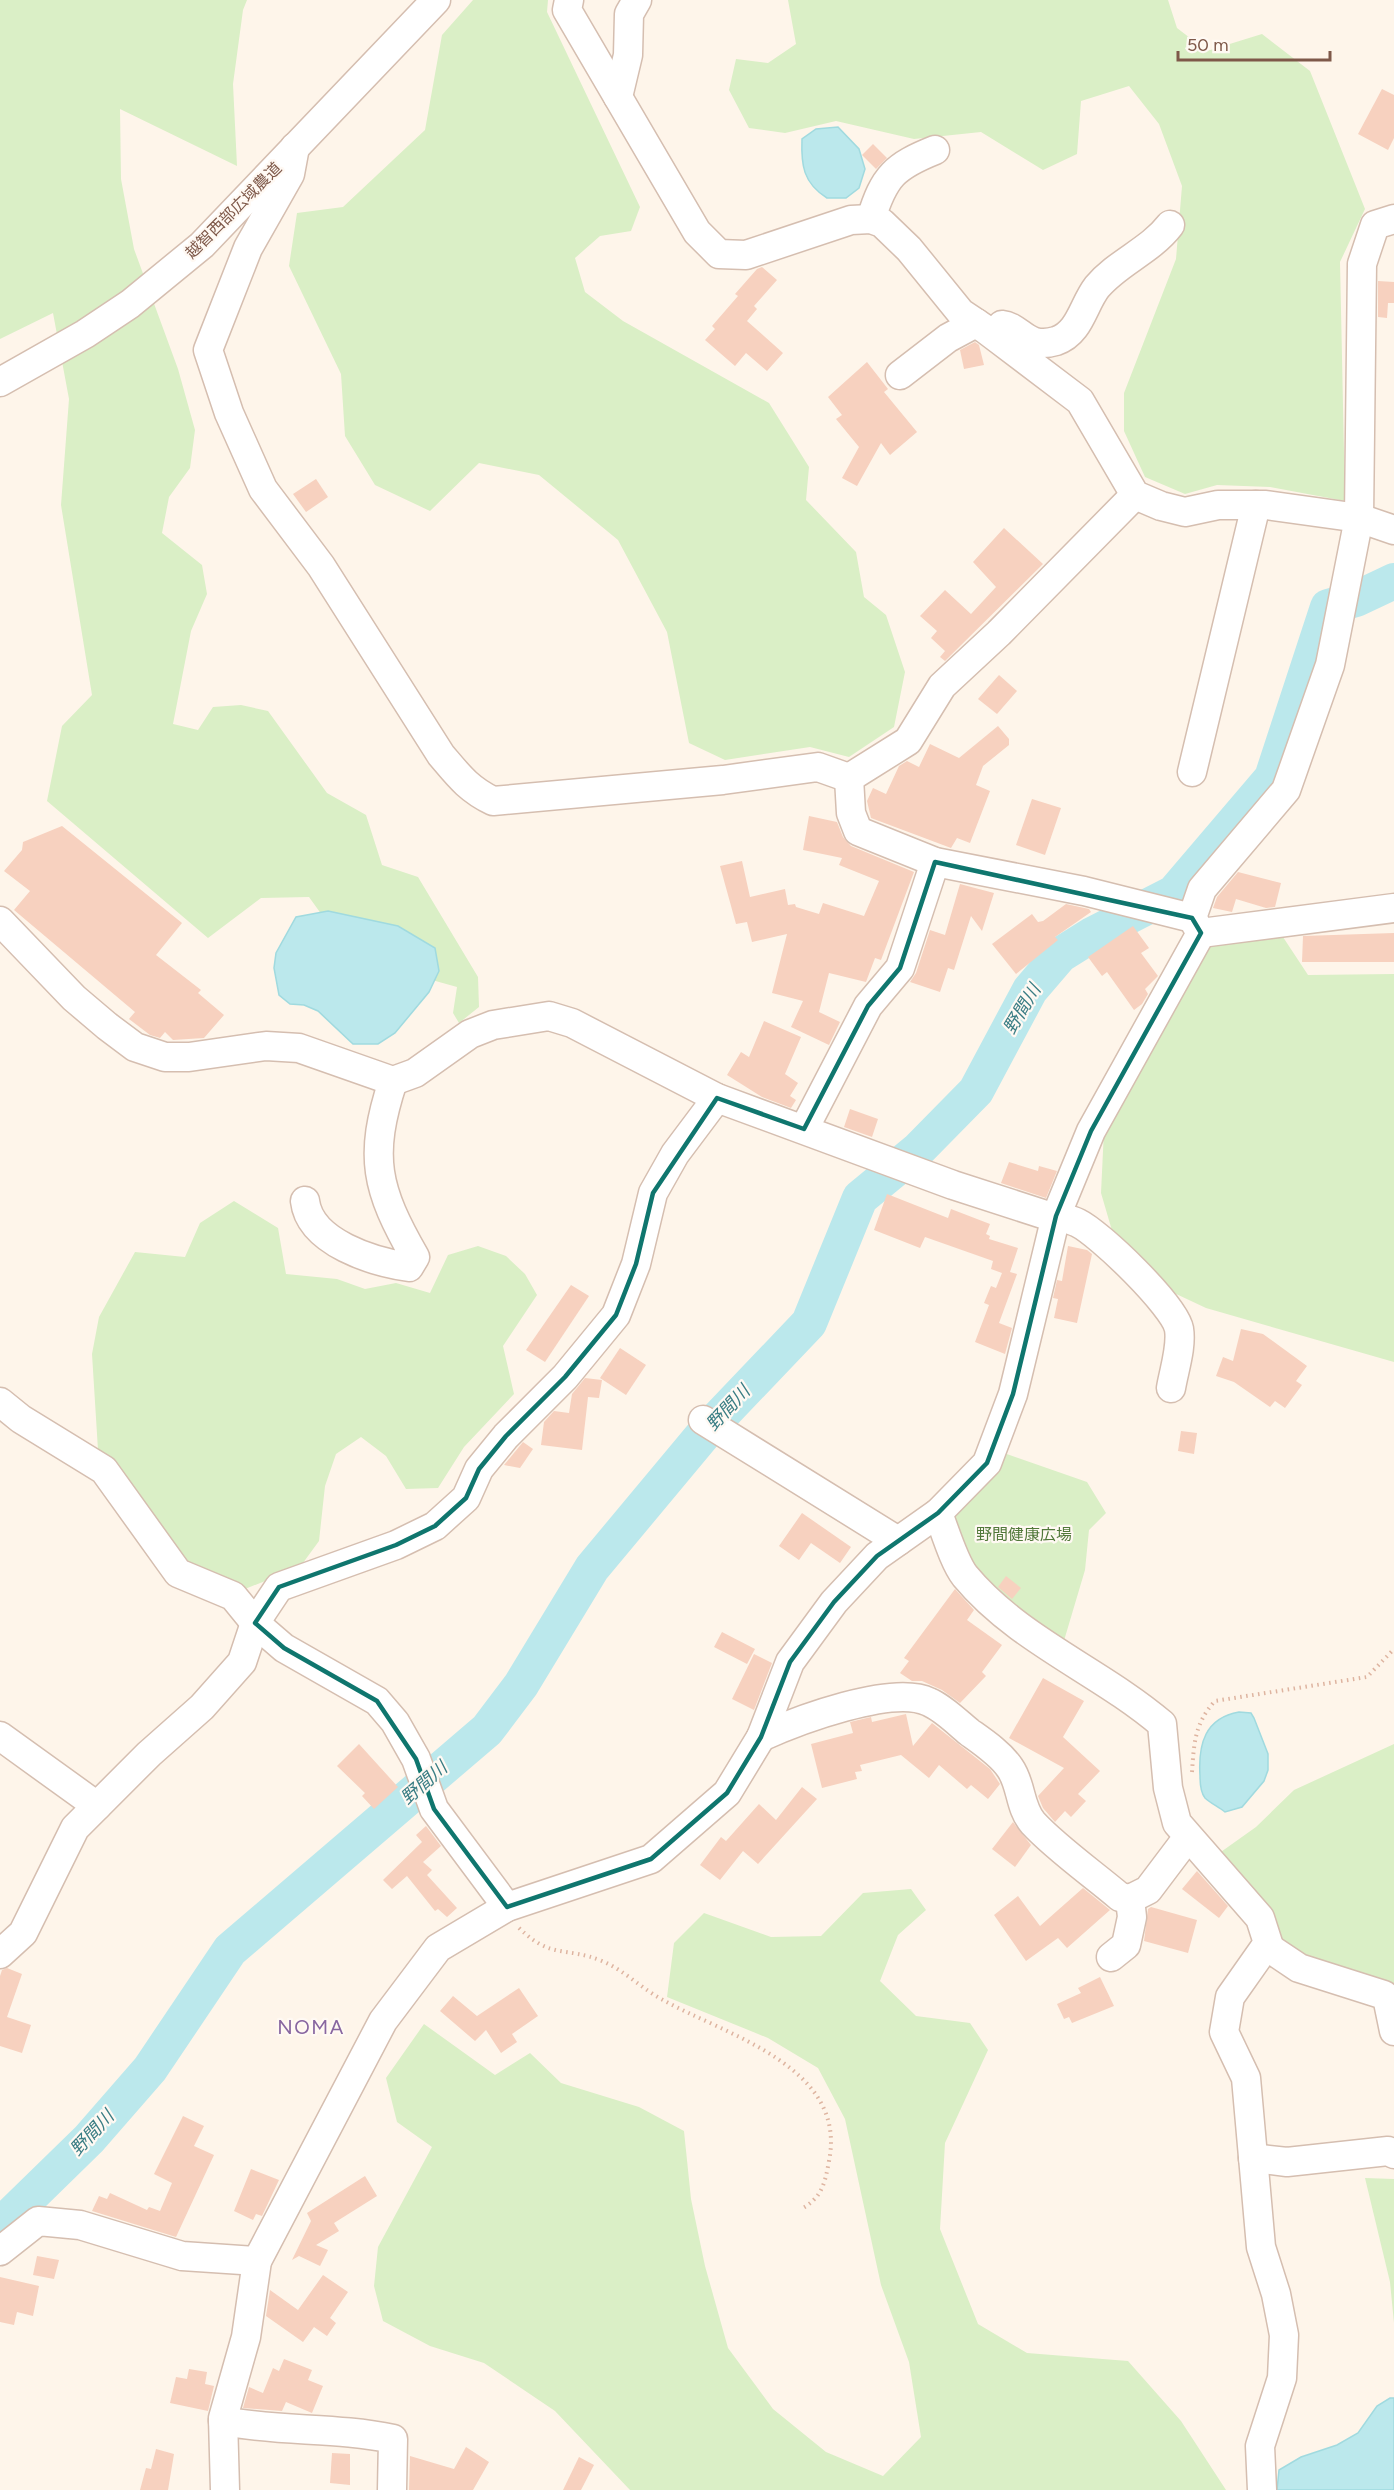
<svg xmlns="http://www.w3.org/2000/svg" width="1394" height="2490" viewBox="0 0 1394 2490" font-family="Figtree,'Noto Sans JP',sans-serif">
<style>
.green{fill:#daefc6}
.water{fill:#bbe8ec;stroke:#a0dadf;stroke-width:1.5}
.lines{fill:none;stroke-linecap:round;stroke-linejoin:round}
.river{stroke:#bbe8ec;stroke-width:36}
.building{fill:#f7d1bf}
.minor-casing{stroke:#d5beb0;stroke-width:31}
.path{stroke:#deb4a0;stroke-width:4;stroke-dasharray:1.5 4.5;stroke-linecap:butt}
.minor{stroke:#fff;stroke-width:28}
.marked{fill:none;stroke:#0f766e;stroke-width:4.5;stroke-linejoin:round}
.labels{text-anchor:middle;stroke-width:4.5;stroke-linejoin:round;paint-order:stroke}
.street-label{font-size:16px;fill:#7e5849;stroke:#fff9f3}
.park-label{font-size:16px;fill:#51783a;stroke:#fff9f3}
.water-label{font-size:18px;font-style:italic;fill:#3a7d84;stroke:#fff9f3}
.quarter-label{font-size:20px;letter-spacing:1.5px;fill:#8866a0;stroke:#fff9f3}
</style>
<rect width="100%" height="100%" fill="#fef5ea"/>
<!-- green -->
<g class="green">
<path d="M0 0H247L243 10 233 84 237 166 120 109 121 179 134 249 178 369 195 430 190 468 169 497 162 533 202 565 207 594 191 631 173 724 198 730 213 707 241 705 268 711 327 793 366 815 382 865 418 877 478 977 479 1007 459 1023 453 1013 457 987 414 975 337 936 309 897 261 898 208 938 47 801 62 726 92 695 61 505 69 399 53 313 0 339Z"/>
<path d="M473 0H548L547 12 640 207 631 231 600 236 575 258 585 292 623 321 769 403 809 467 806 500 856 552 864 597 886 615 905 672 894 727 849 757 810 747 725 760 689 743 667 632 618 540 539 475 479 463 430 511 375 485 345 436 341 374 289 266 297 213 343 207 425 130 442 35Z"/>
<path d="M788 0H1168L1177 28 1207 51 1262 34 1310 71 1365 209 1340 262 1345 501 1270 487 1217 485 1185 494 1145 477 1124 431V393L1176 259 1182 186 1159 124 1129 86 1081 101 1077 154 1043 170 981 132 914 139 836 121 785 133 749 128 729 90 736 59 768 63 796 44Z"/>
<path d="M1281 934 1308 975 1394 974V1362L1206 1308 1140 1277 1113 1234 1101 1193 1104 1130 1211 942Z"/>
<path d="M234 1201 278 1228 286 1274 337 1279 365 1289 396 1283 430 1293 448 1255 478 1246 506 1256 525 1274 537 1295 503 1346 514 1394 464 1447 438 1488 406 1489 386 1456 361 1437 336 1454 325 1486 319 1541 300 1567 245 1589 187 1566 98 1450 92 1354 99 1317 135 1252 185 1257 200 1223Z"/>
<path d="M1004 1453 1087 1482 1106 1513 1089 1530 1085 1570 1063 1644 969 1573 952 1529 955 1511Z"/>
<path d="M1394 1744V1986L1389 1992 1278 1949 1218 1854 1256 1827 1294 1790Z"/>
<path d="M911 1889 926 1910 898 1935 880 1981 916 2016 970 2023 988 2050 945 2143 940 2229 978 2324 1027 2353 1128 2361 1181 2421 1226 2490H630L555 2411 484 2363 430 2346 383 2321 374 2286 378 2247 432 2147 397 2122 386 2078 424 2024 495 2075 530 2053 561 2083 639 2107 684 2131 691 2199 705 2266 728 2348 773 2409 826 2452 883 2476 921 2437 909 2362 881 2285 845 2119 818 2068 768 2038 667 1997 674 1943 704 1913 771 1937 821 1936 863 1893Z"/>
<path d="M1365 2178 1394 2179V2323L1390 2282Z"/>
</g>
<!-- water -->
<g class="water">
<path d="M838 127 859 149 865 169 859 188 846 198H827C803 183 801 165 802 139L816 129Z"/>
<path d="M328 911 398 926 435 948 439 971 429 992 395 1033 378 1044H353L318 1011 304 1005 290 1004 279 995 274 968 276 953 296 917Z"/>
<path d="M1239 1712 1251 1713 1254 1718 1268 1754V1770L1264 1781 1242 1807 1225 1812C1219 1807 1210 1803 1205 1798 1201 1793 1200 1782 1200 1776 1198 1744 1205 1718 1239 1712Z"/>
<path d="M1390 2398H1394V2490H1277L1279 2470 1301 2457 1337 2445 1358 2433 1377 2406Z"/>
</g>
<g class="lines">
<!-- river -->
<path class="river" d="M0 2226 89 2139 150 2069 230 1950 487 1730 521 1685 592 1568 707 1430 809 1323 860 1198 917 1151 976 1091 1030 990 1060 955 1092 935 1174 893 1272 778 1328 607 1356 599 1394 581"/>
</g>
<!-- building -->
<g class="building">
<path d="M1382 89 1394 95V138L1388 150 1358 134Z"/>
<path d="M873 144 887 158 876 169 862 155Z"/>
<path d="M762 267 777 280 754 306 757 309 747 321 783 353 767 371 746 353 735 366 705 340 715 329 712 326 738 296 735 294 757 269Z"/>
<path d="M1378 281 1394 282V303H1388L1387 318 1378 317Z"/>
<path d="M975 342 979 345 984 365 964 369 960 350Z"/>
<path d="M867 362 888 389 884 392 917 432 890 455 881 443 857 486 842 478 859 447 836 419 842 415 828 397Z"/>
<path d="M316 479 328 497 306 512 293 494Z"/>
<path d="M1004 528 1043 564 945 661 940 657 945 651 931 638 937 631 920 616 945 590 971 614 996 587 973 562Z"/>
<path d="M999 675 1017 691 997 714 978 699Z"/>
<path d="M998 726 1009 739V745L983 766 976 785 990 791 970 843 957 838 951 848 871 818 867 801 873 788 886 794 899 766 907 761 919 767 930 744 959 758Z"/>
<path d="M1032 799 1061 808 1045 855 1016 845Z"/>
<path d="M809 816 837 822 843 837 851 846 914 872 881 960 875 958 866 982 829 973 819 1012 840 1022 829 1045 791 1027 803 1001 772 993 787 934 752 942 747 922 736 924 720 866 742 861 750 897 785 889 788 905 795 904 796 907 819 914 823 903 864 916 879 881 839 865 842 858 803 850Z"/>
<path d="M62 826 182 923 156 955 201 990 198 993 224 1015 204 1038 173 1040 165 1032 160 1038 150 1035 129 1019 135 1012 14 910 30 891 4 871 22 850 23 842Z"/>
<path d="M1238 872 1281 883 1275 907 1266 908 1236 899 1232 912 1213 908 1217 897Z"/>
<path d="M960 884 994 893 982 931 971 916 954 970 948 968 940 992 910 982 916 973 930 930 945 935Z"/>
<path d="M1066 904 1089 909 1091 912 1055 937 1058 940 1016 974 992 944 1032 914 1038 922 1043 921Z"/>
<path d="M1133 926 1149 948 1141 953 1158 976 1145 989 1148 994 1142 1004 1134 1010 1107 972 1102 976 1088 957Z"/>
<path d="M1394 933V962H1302L1303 936Z"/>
<path d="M764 1021 801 1037 785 1074 798 1083 790 1096 796 1100 791 1108 762 1097 727 1075 741 1052 749 1057Z"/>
<path d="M850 1109 878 1119 872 1137 844 1127Z"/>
<path d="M1009 1162 1038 1171 1039 1166 1057 1171 1046 1198 1001 1183Z"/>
<path d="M887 1194 948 1218 951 1209 990 1224 986 1234 990 1236 989 1239 1018 1248 1010 1272 1017 1274 999 1323 1012 1328 1005 1354 975 1342 989 1305 984 1303 991 1286 996 1288 1002 1273 991 1269 993 1261 925 1237 920 1248 874 1230Z"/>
<path d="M1068 1246 1087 1250 1092 1254 1077 1323 1054 1318 1058 1299 1053 1298 1057 1280 1062 1281Z"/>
<path d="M571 1285 589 1296 545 1362 526 1350Z"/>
<path d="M1241 1329 1263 1334 1307 1366 1296 1381 1302 1385 1285 1408 1275 1401 1270 1407 1234 1382 1216 1376 1223 1357 1233 1361Z"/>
<path d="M620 1348 646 1365 626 1395 600 1378Z"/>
<path d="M585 1378 602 1380 599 1398 588 1397 582 1450 541 1445 544 1422 554 1411 569 1413 572 1394Z"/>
<path d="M1181 1431 1197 1433 1194 1454 1178 1451Z"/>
<path d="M523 1442 533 1449 520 1468 504 1465Z"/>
<path d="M802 1513 851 1547 840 1563 811 1543 799 1560 779 1546Z"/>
<path d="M1006 1576 1021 1588 1012 1599 998 1587Z"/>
<path d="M955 1589 974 1610 967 1620 1002 1645 982 1672 986 1676 960 1703 942 1690 922 1681H912L900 1673 909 1661 904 1658Z"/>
<path d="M722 1632 755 1649 747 1664 714 1647Z"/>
<path d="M754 1654 772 1663 754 1710 732 1699Z"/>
<path d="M1043 1678 1084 1701 1063 1737 1100 1771 1078 1794 1086 1801 1071 1817 1065 1811 1055 1822 1043 1808 1038 1796 1064 1768 1009 1738Z"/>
<path d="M906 1714 913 1746 932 1723 990 1769 1000 1784 988 1799 971 1785 967 1789 939 1765 929 1778 901 1755 860 1765 862 1771 855 1772 857 1779 822 1788 811 1744 853 1733 850 1722 871 1717 872 1722Z"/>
<path d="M359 1744 398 1787 374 1809 362 1796 365 1793 337 1766Z"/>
<path d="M802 1787 817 1799 758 1864 743 1851 720 1880 700 1865 721 1837 726 1841 759 1804 776 1820Z"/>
<path d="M1013 1822 1031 1845 1015 1867 992 1849Z"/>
<path d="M426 1826 441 1846 423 1862 432 1870 427 1875 457 1908 447 1917 438 1909 435 1911 407 1876 392 1889 383 1880 422 1842 416 1835Z"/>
<path d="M1197 1871 1228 1906 1219 1918 1182 1889Z"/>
<path d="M1083 1888 1110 1910 1067 1948 1058 1938 1026 1961 994 1915 1018 1896 1040 1926Z"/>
<path d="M1151 1907 1197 1920 1188 1953 1144 1941 1148 1909Z"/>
<path d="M7 1968 22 1974 7 2017 31 2025 22 2053 0 2046V1976L2 1970Z"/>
<path d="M1100 1977 1114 2006 1072 2023 1069 2017 1064 2019 1057 2004 1081 1993 1078 1988Z"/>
<path d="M519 1988 538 2016 512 2034 517 2042 501 2053 486 2030 475 2041 440 2011 453 1996 477 2016Z"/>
<path d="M183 2116 204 2126 194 2146 214 2155 176 2237 92 2211 99 2196 107 2199 110 2193 147 2210 149 2207 160 2211 172 2183 154 2174Z"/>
<path d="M251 2169 279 2180 262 2216 256 2214 253 2220 234 2211Z"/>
<path d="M365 2176 377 2196 334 2223 339 2231 316 2245 328 2250 320 2266 299 2256 292 2260 311 2221 307 2213Z"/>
<path d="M37 2256 59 2260 54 2279 33 2275Z"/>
<path d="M323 2275 348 2292 330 2318 336 2323 327 2336 314 2327 303 2342 266 2316 270 2290 298 2310Z"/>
<path d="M0 2277 39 2286 33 2316 17 2312 14 2325 0 2322Z"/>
<path d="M284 2359 312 2370 308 2380 323 2386 312 2413 286 2402 282 2411 243 2408 249 2387 263 2393 273 2368 279 2371Z"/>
<path d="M189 2369 207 2372 205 2384 214 2386 208 2411 170 2403 176 2377 187 2379Z"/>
<path d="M466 2447 489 2462 473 2490H409L410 2456 454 2469Z"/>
<path d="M156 2449 174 2454 168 2490H140L146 2468 151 2469Z"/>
<path d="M332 2453 350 2454V2485L330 2483Z"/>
<path d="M579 2457 594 2465 581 2490H563Z"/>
</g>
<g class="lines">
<defs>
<g id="minor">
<path d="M569 0 567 10 697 232 719 254 746 255 851 220 871 219 882 223 909 249 961 313 985 329 1080 401 1135 495 1161 506 1185 512 1218 505H1266L1359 518 1394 530"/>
<path d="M618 97 628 55 629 14 637 0"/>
<path d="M295 147 290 174 248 248 208 350 229 413 263 489 321 566 441 755C458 775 468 789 493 801L723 780 818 767 849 778"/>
<path d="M871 219C884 176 895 166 935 150"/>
<path d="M1002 325C1021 327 1026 350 1056 341 1080 333 1083 305 1097 287 1118 262 1150 251 1170 225"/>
<path d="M900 375 948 338 976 323"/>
<path d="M0 382 85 334 130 304 202 245 436 0"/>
<path d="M1192 772 1256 505"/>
<path d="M849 778 851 813 858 831 935 862 1084 891 1192 918 1201 933"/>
<path d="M849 778 908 741 942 686 999 633 1135 495"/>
<path d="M1192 918 1202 889 1286 790 1330 665 1359 518 1362 264 1375 225 1394 219"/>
<path d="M0 921 74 998 107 1026 135 1047 165 1057H189L266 1046 299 1048 393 1081 415 1073 470 1034 493 1025 549 1016 572 1023 717 1098 953 1185 1055 1218"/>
<path d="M1201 933 1394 908"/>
<path d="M804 1129 868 1006 900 968 935 862"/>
<path d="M305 1201C310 1243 374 1262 409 1267L415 1257C376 1189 368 1157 393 1081"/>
<path d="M1056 1216C1063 1218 1072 1220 1078 1223 1099 1233 1175 1306 1179 1329 1182 1347 1174 1370 1171 1388"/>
<path d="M0 1402 21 1419 104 1470 178 1573 233 1596 255 1623 284 1648 377 1701 395 1722 416 1759 434 1809 507 1907"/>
<path d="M703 1420 898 1541"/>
<path d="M938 1513C945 1531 954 1562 965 1576 1018 1640 1100 1671 1162 1724L1168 1788 1177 1823 1260 1918 1268 1943 1230 1997 1224 2032 1246 2078 1261 2247 1276 2294 1284 2335 1282 2378 1260 2446 1262 2490"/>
<path d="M0 1736 97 1806"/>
<path d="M761 1737C796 1721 893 1684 929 1702 943 1708 957 1722 969 1732 983 1742 1001 1754 1010 1768 1022 1785 1019 1807 1033 1823 1056 1848 1093 1874 1120 1897L1130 1899 1148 1890 1188 1837"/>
<path d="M1266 1946 1299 1968 1384 1995 1388 2002 1394 2031"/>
<path d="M0 1954 23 1933 75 1828 149 1754 202 1707 242 1662 255 1623 279 1587 396 1545 435 1526 466 1498 479 1469 506 1436 565 1377 616 1315 636 1264 653 1193 675 1154 717 1098"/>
<path d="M1111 1957 1126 1945 1132 1917 1130 1899"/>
<path d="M1253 2158 1287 2162 1388 2151 1394 2154"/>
<path d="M0 2251 38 2221 80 2225 182 2256 257 2261"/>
<path d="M223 2421C280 2432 337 2427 393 2439L392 2490"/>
<path d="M225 2490 223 2418 246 2337 257 2261 383 2021 438 1948 507 1907 651 1859 727 1793 761 1737 790 1662 834 1602 877 1556 938 1513 987 1463 1013 1394 1056 1216 1091 1131 1201 933"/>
</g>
</defs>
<!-- minor casing -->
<use href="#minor" class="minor-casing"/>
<!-- path -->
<g class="path">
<path d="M1192 1772C1194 1742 1195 1723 1215 1701L1367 1677 1394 1649"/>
<path d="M519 1928C552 1960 566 1946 602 1961 624 1970 642 1989 663 2000 725 2035 848 2066 829 2161 825 2183 822 2198 801 2209"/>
</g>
<!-- minor -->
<use href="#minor" class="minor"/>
</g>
<!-- marked area -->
<path class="marked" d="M935 862 1192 918 1201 933 1091 1131 1056 1216 1013 1394 987 1463 938 1513 877 1556 834 1602 790 1662 761 1737 727 1793 651 1859 507 1907 434 1809 416 1759 377 1701 284 1648 255 1623 279 1587 396 1545 435 1526 466 1498 479 1469 506 1436 565 1377 616 1315 636 1264 653 1193 717 1098 804 1129 868 1006 900 968Z"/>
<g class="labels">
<!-- street labels -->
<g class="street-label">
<text transform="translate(233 210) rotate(-45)" y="6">越智西部広域農道</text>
</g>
<!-- park labels -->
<g class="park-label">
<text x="1024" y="1540">野間健康広場</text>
</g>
<!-- water labels -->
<g class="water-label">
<text transform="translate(1022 1009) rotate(-59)" y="6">野間川</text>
<text transform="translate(728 1408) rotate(-47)" y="6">野間川</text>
<text transform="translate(424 1783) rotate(-41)" y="6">野間川</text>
<text transform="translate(92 2133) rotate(-47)" y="6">野間川</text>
</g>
<!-- quarter labels -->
<g class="quarter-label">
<text x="311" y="2034">NOMA</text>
</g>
</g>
<!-- scale -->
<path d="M1178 51v9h152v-9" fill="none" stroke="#7e5849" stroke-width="3"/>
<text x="1187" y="51" font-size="18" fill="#7e5849" stroke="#fff9f3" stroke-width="4.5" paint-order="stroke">50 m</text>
</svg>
